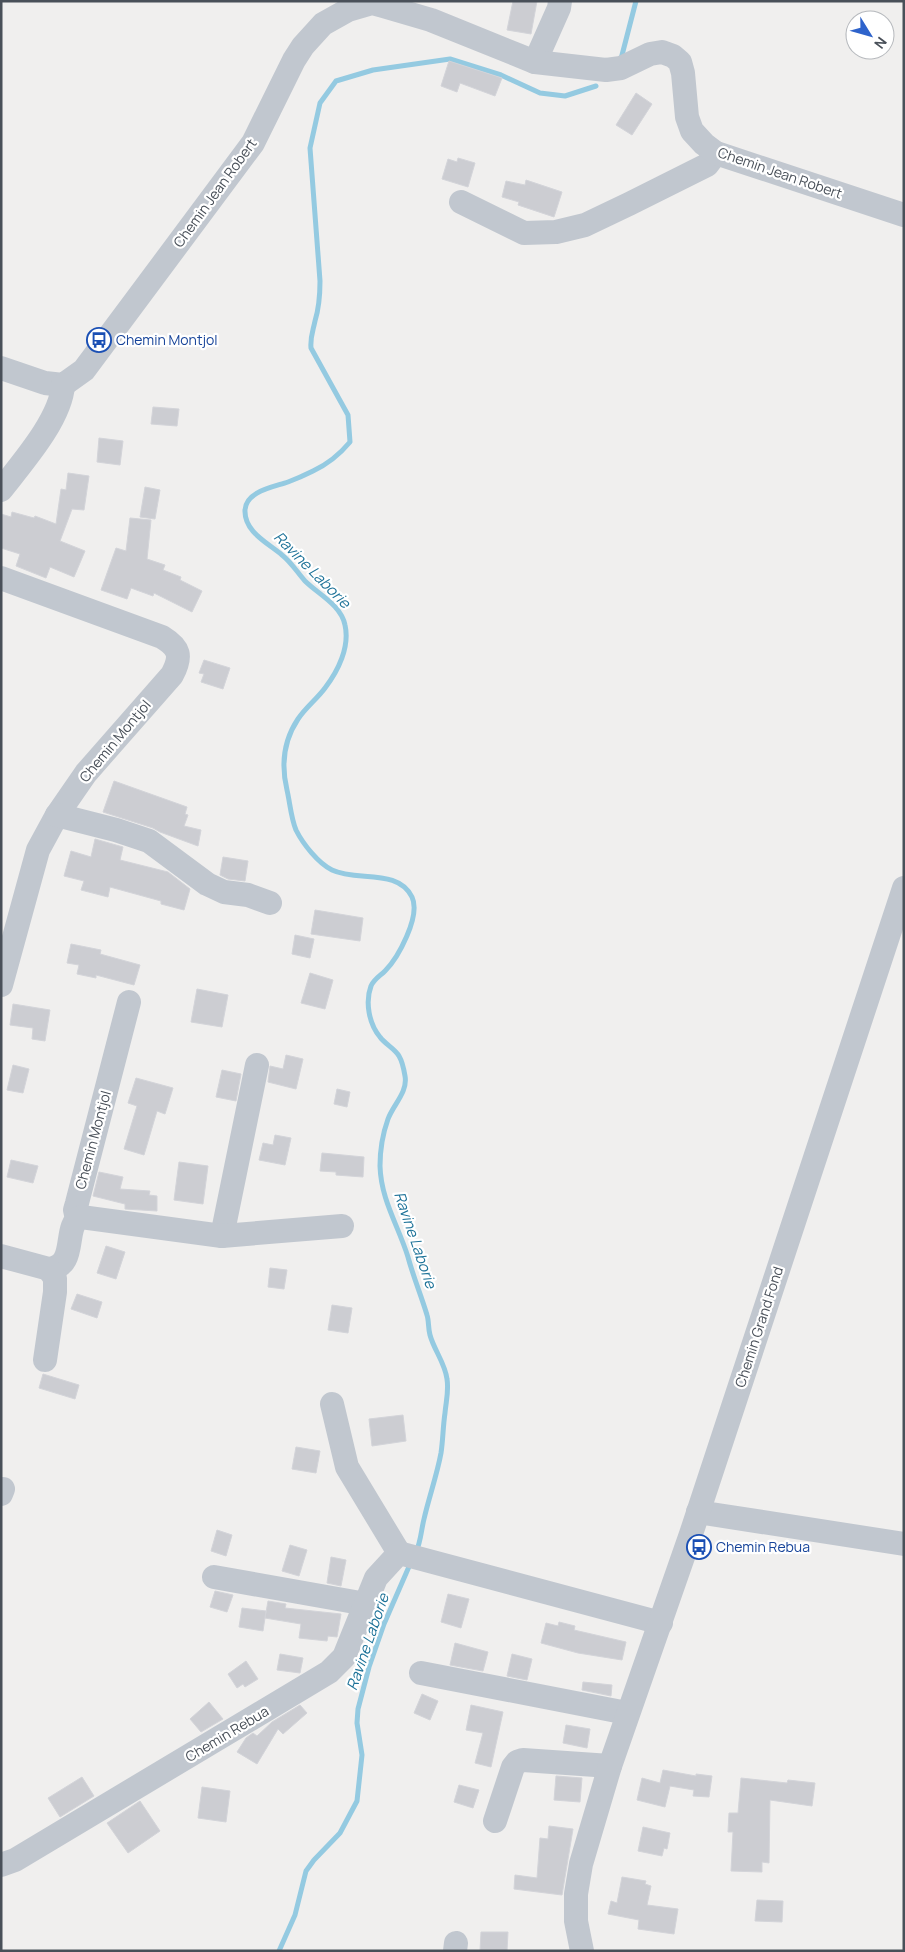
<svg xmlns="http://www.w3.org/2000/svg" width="905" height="1952" viewBox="0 0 905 1952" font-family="Manrope,sans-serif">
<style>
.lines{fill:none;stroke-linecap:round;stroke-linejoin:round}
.stream{stroke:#94cae1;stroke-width:5}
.building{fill:#cccdd2;stroke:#d3d4d9}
.minor{stroke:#c1c7cf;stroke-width:24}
.labels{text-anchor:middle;stroke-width:4.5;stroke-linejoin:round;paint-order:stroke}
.street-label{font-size:14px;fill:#495059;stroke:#fff}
.transit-label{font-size:14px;fill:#164399;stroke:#fff;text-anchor:start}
.water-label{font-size:15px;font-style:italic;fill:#1d7298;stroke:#fff}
</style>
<rect width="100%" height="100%" fill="#f0efee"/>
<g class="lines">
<!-- stream -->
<g class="stream">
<path d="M621 59 636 1"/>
<path d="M416 1552C421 1541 421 1531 424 1519 429 1497 437 1475 441 1453 443 1440 443 1426 445 1413 446 1401 449 1391 447 1379 445 1363 434 1350 430 1335 428 1328 429 1321 427 1315 421 1295 413 1276 408 1257 398 1225 381 1200 380 1166 380 1151 383 1133 388 1119 393 1105 408 1092 405 1076 404 1070 402 1061 399 1056 395 1049 385 1044 380 1037 369 1024 365 1002 371 986 374 979 380 976 385 971 398 958 421 916 412 897 398 868 357 882 332 870 318 863 303 844 296 830 291 818 290 803 287 790 281 765 284 740 298 719 306 707 317 699 325 688 338 671 350 647 345 625 341 605 318 594 305 581 297 572 291 562 282 555 268 543 244 532 245 510 246 491 274 487 288 482 296 479 305 475 313 471 328 464 340 454 350 442L348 415 311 348C310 337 313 331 315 321 319 308 320 294 320 281L310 148 320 103 336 81 373 70 450 59 501 75 540 93 565 96 596 86"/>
<path d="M279 1951 295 1915 306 1871 314 1860 340 1833 357 1801 362 1755 357 1723 358 1709 369 1667 384 1624 411 1562"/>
</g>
</g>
<!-- building -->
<g class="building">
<path d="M513 1H537L531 34 507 30Z"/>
<path d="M449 61 502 78 495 96 460 83 457 92 441 86Z"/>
<path d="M636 93 652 104 632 135 616 125Z"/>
<path d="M458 158 475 163 468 187 442 179 448 159 457 162Z"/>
<path d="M526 180 562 192 554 217 518 205 519 202 502 197 506 181 525 185Z"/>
<path d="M153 407 179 409 177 426 151 424Z"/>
<path d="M99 438 123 441 120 465 97 462Z"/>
<path d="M68 473 89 476 84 510 72 509 60 541 85 551 74 577 50 567 46 578 16 566 20 554 1 548V514L11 517 12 512 34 518 35 516 56 524 61 489 66 490Z"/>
<path d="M145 487 160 490 155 519 140 517Z"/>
<path d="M130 518 151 520 147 559 165 565 163 570 181 577 180 580 202 591 192 612 154 593 153 596 131 588 127 599 101 590 116 548 126 551Z"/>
<path d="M204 660 230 668 223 689 201 682 204 674 199 673Z"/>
<path d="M114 781 187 807 185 814 188 815 184 826 201 830 198 846 160 832 153 828 103 812Z"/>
<path d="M95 839 123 847 120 860 168 872 190 889 184 910 161 904V901L110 887 108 897 81 890 84 881 64 876 71 851 91 857Z"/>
<path d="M223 857 248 861 245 881 228 879 220 875Z"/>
<path d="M315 910 363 918 360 941 311 934Z"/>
<path d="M295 935 314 939 310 958 292 954Z"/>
<path d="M71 944 101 950 100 954 140 965 134 985 96 975V978L77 974 79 965 67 963Z"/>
<path d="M310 973 333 980 325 1009 301 1003Z"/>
<path d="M197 989 228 995 222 1027 191 1022Z"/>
<path d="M13 1004 50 1010 45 1041 32 1039 33 1028 10 1025Z"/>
<path d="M286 1055 303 1059 296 1089 268 1082 270 1066 283 1069Z"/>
<path d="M13 1065 29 1069 23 1093 7 1090Z"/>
<path d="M222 1070 241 1074 236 1101 216 1097Z"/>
<path d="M136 1078 173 1088 165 1114 157 1111 144 1155 124 1149 137 1106 128 1103Z"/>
<path d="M337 1089 350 1092 347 1107 334 1104Z"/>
<path d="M275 1135 291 1138 285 1165 259 1160 263 1143 273 1145Z"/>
<path d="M322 1153 364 1157 363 1177 336 1175V1172L320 1171Z"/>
<path d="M11 1160 38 1166 33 1183 7 1177Z"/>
<path d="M179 1162 208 1166 203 1204 174 1200Z"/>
<path d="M99 1172 123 1177 120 1189 150 1191 149 1195 157 1196V1211L125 1209V1204L93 1196Z"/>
<path d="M106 1246 125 1252 116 1279 97 1273Z"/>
<path d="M270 1268 287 1270 284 1289 268 1287Z"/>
<path d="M77 1294 102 1302 97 1318 71 1309Z"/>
<path d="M332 1305 352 1308 348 1333 328 1330Z"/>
<path d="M43 1374 79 1385 75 1399 39 1388Z"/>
<path d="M403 1415 406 1441 372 1446 369 1419Z"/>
<path d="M296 1447 320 1451 316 1473 292 1469Z"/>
<path d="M217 1530 232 1535 226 1556 211 1551Z"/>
<path d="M290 1545 307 1550 299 1576 282 1571Z"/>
<path d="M331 1557 346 1560 341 1586 327 1583Z"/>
<path d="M215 1591 233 1595 227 1612 210 1607Z"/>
<path d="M448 1594 469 1599 461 1628 441 1622Z"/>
<path d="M268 1601 286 1604 285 1608 341 1614 337 1637 328 1636 327 1641 299 1638 301 1624 265 1618Z"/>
<path d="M242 1608 266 1611 263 1631 239 1627Z"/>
<path d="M559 1622 575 1626 574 1630 626 1642 622 1660 578 1653 541 1643 546 1623 558 1626Z"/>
<path d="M455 1643 488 1652 483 1671 450 1665Z"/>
<path d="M280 1654 303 1658 300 1673 277 1670Z"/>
<path d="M512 1654 532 1659 527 1680 507 1676Z"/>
<path d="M246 1661 258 1679 245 1687 243 1684 237 1688 228 1674Z"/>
<path d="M583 1682 612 1685 611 1696 582 1690Z"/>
<path d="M422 1694 438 1701 430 1720 414 1713Z"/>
<path d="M209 1702 223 1719 201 1732 190 1719Z"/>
<path d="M300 1705 307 1713 283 1734 278 1729 257 1764 237 1752 246 1738 253 1733 257 1736 272 1722Z"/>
<path d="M471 1705 503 1712 491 1767 475 1763 483 1733 466 1730Z"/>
<path d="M566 1725 590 1729 587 1748 563 1743Z"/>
<path d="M663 1770 696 1776V1774L712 1776 709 1797 693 1796 694 1790 670 1786 665 1807 637 1800 642 1778 660 1783Z"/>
<path d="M556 1776 582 1778 580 1802 554 1800Z"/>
<path d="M82 1777 94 1796 60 1817 48 1798Z"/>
<path d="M741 1778 787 1783 788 1780 815 1783 812 1806 770 1800 769 1863 762 1862V1872L731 1871 733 1832H728L729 1813H738Z"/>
<path d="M459 1785 479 1790 473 1808 454 1802Z"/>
<path d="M202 1787 230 1791 226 1822 198 1818Z"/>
<path d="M140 1801 160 1831 128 1853 107 1823Z"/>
<path d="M549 1826 573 1829 562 1895 514 1889 515 1875 537 1878 540 1838 548 1839Z"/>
<path d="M643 1827 670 1833 667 1849 664 1848 662 1856 638 1851Z"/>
<path d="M622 1877 646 1881 645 1884 651 1886 647 1905 678 1909 674 1934 638 1929 639 1920 608 1914 611 1901 617 1903Z"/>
<path d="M757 1900 783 1901 782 1922 755 1921Z"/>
<path d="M481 1932H508L507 1951H480Z"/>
</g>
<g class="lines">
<!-- minor -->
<g class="minor">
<path d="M535 62 559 8 560 1"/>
<path d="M461 202 524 233 556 232 585 225 629 204 707 165 716 153"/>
<path d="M1 368 45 383 63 385 84 370 253 143 294 60 303 46 323 24 348 10 372 3 383 6 431 20 535 62 606 70 621 68 650 54 662 52 673 56 680 62 683 73 687 117 692 131 704 144 716 153 904 215"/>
<path d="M1 490C22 463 61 419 63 385"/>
<path d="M1 578 162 637C180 648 182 656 172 675L86 773 57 815 38 850 1 985"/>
<path d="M57 815 116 830 149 841 207 884 224 892 248 895 270 903"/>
<path d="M77 1219 75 1210 77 1203 129 1002"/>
<path d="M222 1236 257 1065"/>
<path d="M1 1256 49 1269C79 1266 62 1225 81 1217L222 1236 342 1226"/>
<path d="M45 1360 55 1292V1278L49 1269"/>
<path d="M332 1404 347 1467 399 1553"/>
<path d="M1 1494 3 1489"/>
<path d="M698 1512 904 1544"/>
<path d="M214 1577 366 1604"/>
<path d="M421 1673 627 1713"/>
<path d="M495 1821 513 1767 517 1762 523 1760 610 1766"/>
<path d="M1 1865 15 1860 329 1672 344 1657 376 1578 399 1553 661 1623"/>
<path d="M455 1951 456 1943"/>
<path d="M582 1951 576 1921V1894L581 1864 610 1766 691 1534 904 888"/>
</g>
</g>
<!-- icons -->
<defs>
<symbol id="bus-ring" viewBox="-11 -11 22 22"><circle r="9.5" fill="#fff" stroke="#1a4fb4" stroke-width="1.5"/><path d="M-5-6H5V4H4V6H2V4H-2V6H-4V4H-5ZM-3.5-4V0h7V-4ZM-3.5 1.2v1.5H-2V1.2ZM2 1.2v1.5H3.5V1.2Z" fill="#1a4fb4"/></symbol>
</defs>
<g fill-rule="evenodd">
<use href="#bus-ring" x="85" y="326" width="28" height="28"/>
<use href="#bus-ring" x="685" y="1533" width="28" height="28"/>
</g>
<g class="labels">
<!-- street labels -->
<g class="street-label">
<text transform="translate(780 173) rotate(19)" y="5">Chemin Jean Robert</text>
<text transform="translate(215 193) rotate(-54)" y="5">Chemin Jean Robert</text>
<text transform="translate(115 741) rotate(-50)" y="5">Chemin Montjol</text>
<text transform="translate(93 1140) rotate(-75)" y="5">Chemin Montjol</text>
<text transform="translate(759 1327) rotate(-72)" y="5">Chemin Grand Fond</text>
<text transform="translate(227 1734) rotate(-31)" y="5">Chemin Rebua</text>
</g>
<!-- transit labels -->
<g class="transit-label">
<text x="116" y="345">Chemin Montjol</text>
<text x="716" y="1552">Chemin Rebua</text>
</g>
<!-- water labels -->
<g class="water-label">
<text transform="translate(312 570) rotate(45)" y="5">Ravine Laborie</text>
<text transform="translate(415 1240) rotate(71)" y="5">Ravine Laborie</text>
<text transform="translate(368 1642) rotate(-71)" y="5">Ravine Laborie</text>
</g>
</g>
<!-- border -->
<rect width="905" height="1952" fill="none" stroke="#495059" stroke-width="5"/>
<!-- north arrow -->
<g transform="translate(870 35) rotate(127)"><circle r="24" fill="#ffffff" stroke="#b6b9bd"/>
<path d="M0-4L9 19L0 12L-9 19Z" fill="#2e63cb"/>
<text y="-8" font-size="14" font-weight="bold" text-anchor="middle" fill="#495059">N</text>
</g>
</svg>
